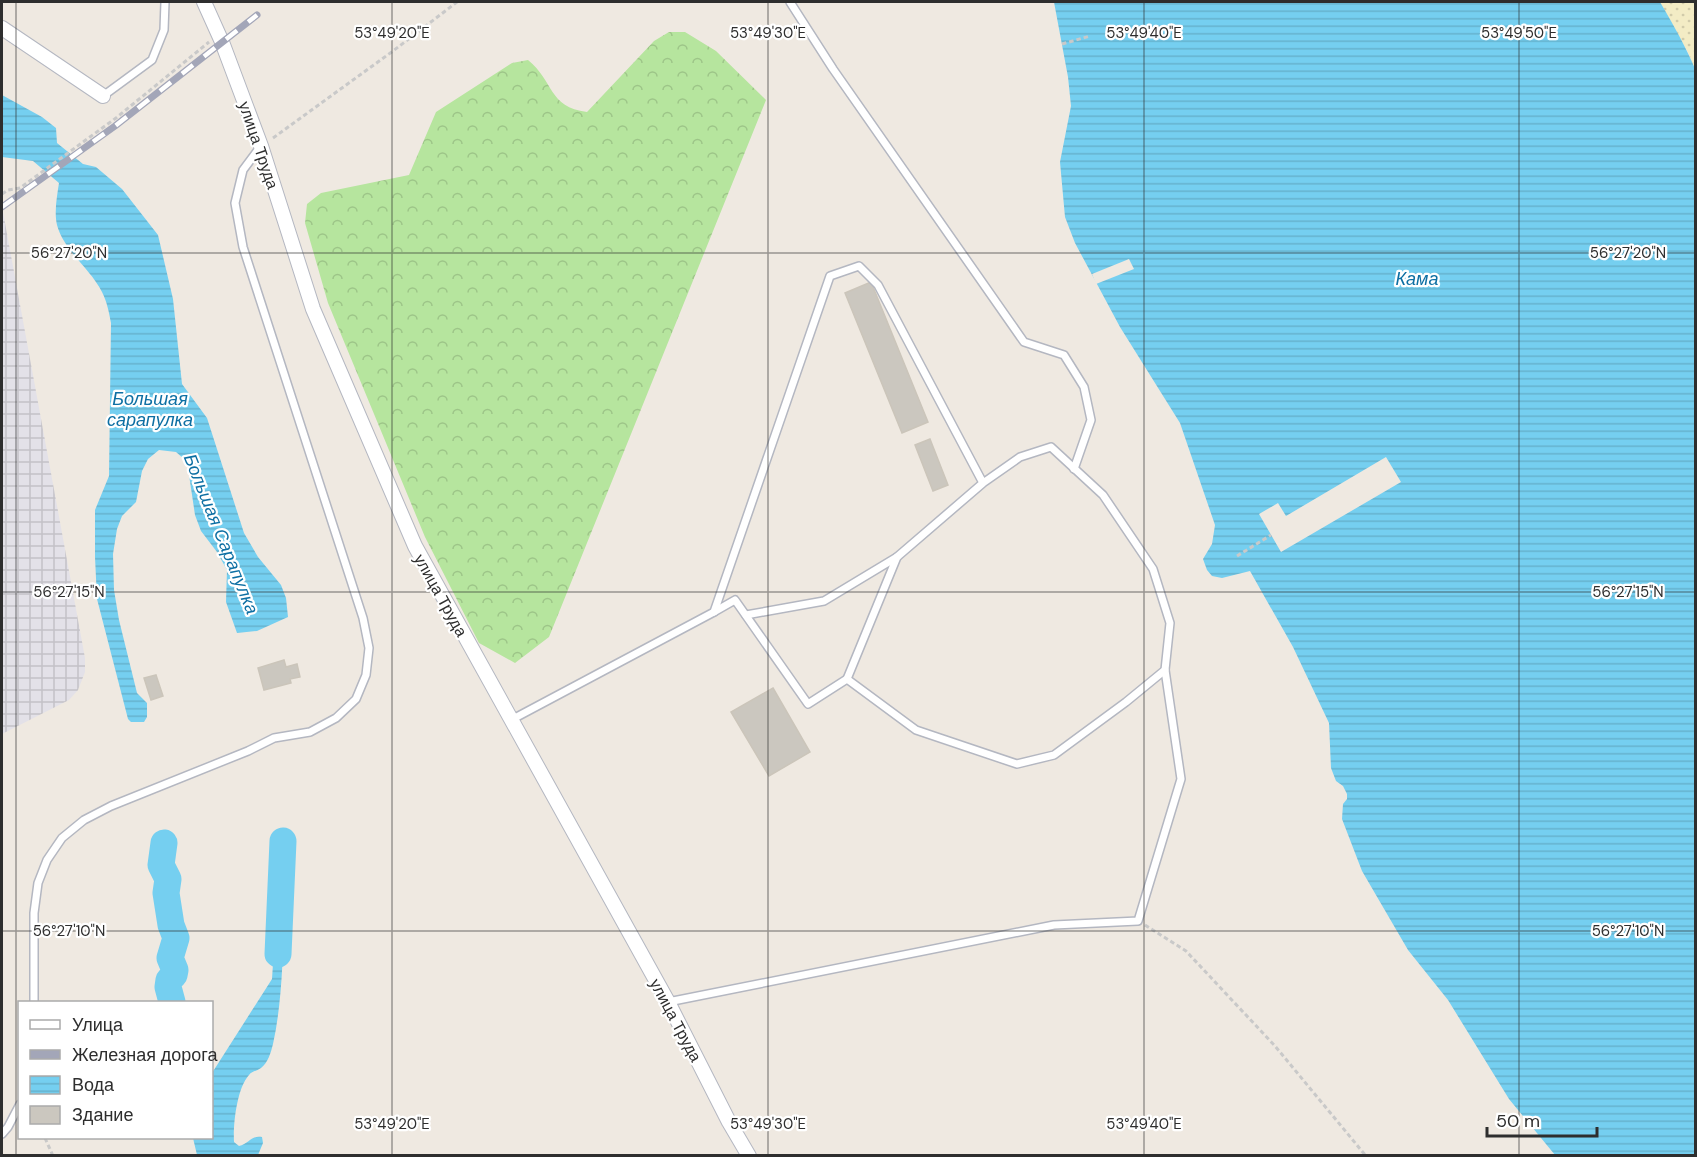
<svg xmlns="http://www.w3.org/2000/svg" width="1697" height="1157" viewBox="0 0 1697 1157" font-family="'DM Sans',sans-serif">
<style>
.industrial{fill:url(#industrial-grid)}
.forest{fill:url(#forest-crowns)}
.sand{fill:url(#sand-dots)}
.water{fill:url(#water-rules)}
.pier{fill:#efe9e1}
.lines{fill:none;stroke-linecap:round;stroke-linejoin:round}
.river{stroke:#75cff0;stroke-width:27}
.building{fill:#cbc7bf;stroke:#cbc5ba;stroke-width:1.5}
.lane-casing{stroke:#b4b7c1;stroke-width:10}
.street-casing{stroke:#b4b7c1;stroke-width:16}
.path{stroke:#c9c9c9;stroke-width:3;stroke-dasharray:4.5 3;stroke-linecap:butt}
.lane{stroke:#fff;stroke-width:7}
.street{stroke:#fff;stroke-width:14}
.rail-casing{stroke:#a3a6b8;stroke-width:7}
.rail{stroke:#fff;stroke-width:4.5;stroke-dasharray:14;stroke-linecap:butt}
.ticks{fill:none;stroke:#2e2e2e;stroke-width:1.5;stroke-opacity:0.45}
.labels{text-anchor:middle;stroke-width:4.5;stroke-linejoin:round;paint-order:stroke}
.street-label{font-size:16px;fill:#2e2e2e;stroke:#fff}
.water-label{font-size:18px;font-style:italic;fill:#0d6fa3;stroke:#fff}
.ticks-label{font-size:15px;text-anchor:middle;fill:#2e2e2e;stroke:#fff;stroke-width:4.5;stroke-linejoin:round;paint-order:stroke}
</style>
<defs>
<pattern id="industrial-grid" width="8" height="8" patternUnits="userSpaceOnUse" patternTransform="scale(1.5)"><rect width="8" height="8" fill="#e3e1e8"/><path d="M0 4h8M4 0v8" fill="none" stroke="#c3c1c7"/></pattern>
<pattern id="forest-crowns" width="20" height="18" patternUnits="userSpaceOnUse" patternTransform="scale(1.5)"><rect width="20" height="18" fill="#b6e59e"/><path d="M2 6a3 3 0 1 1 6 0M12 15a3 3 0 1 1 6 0" fill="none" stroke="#9dc588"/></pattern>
<pattern id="sand-dots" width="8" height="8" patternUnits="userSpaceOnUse" patternTransform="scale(1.5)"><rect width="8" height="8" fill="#f3ecc5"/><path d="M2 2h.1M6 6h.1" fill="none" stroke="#d1cbaa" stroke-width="1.8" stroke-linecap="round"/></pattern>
<pattern id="water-rules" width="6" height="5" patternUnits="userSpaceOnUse" patternTransform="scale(1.5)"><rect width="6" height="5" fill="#75cff0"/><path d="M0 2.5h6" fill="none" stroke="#66b2ce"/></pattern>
</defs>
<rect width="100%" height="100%" fill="#efe9e1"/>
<!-- industrial -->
<path class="industrial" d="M3 212 85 658V672L78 690 69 700 2 734V213Z"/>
<!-- forest -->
<path class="forest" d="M669 32H685L716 51 766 100 549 637 515 663 479 643 425 537 328 303 305 223 307 204 321 193 409 175 436 112 512 63 528 60C554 81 548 107 587 112L654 41Z"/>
<!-- sand -->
<path class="sand" d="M1660 2H1695V71L1689 54Z"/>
<!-- water -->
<g class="water">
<path d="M1054 2H1660C1673 24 1686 47 1696 71L1695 1155H1555L1509 1099 1448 1000 1408 950 1362 871 1342 819 1343 804 1347 799V794L1343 786 1336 781 1331 768 1329 723 1293 647 1250 571 1222 578 1212 576 1207 570 1203 559 1212 544 1215 525 1180 423 1120 327 1075 243 1065 217 1060 162 1071 106 1068 77Z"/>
<path d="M2 95 42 117 56 128 57 143 83 164 96 167 122 189 158 235 173 299 182 384 207 418 244 533 258 557 281 585 286 598 288 617 257 631 237 633 226 602 227 570 217 552 201 531 195 515 188 468 184 459 176 452 159 450 148 459 142 471 136 502 122 516 117 529 113 554 114 590 119 620 137 693 147 703V717L144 722H131L128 719 97 599 95 557V510L109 476 111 323C109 312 107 302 102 292 90 268 64 251 57 225 54 212 57 196 59 183L33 161 2 157Z"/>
<path d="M284 914C283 957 282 1003 273 1044 271 1052 268 1063 261 1068 257 1071 252 1071 249 1075 237 1088 233 1124 234 1142L239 1146C249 1144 251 1135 262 1137L263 1143 258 1155H197L193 1138H212V1073L272 979 276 918Z"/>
</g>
<!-- pier -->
<g class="pier">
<path d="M1129 259 1134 269 1096 284 1092 274Z"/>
<path d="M1386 457 1401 482 1281 552 1259 514 1278 503 1286 516Z"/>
</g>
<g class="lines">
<!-- river -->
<g class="river">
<path d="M164 843 161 865 168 879 166 893 171 925 176 938 170 958 175 970 174 975 169 980 168 987 172 1002"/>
<path d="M278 954 283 841"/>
</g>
</g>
<!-- building -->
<g class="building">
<path d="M871 282 928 422 902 433 845 293Z"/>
<path d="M930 439 948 485 933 491 915 445Z"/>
<path d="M284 660 286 667 297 664 300 677 290 679 291 683 264 690 258 668Z"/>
<path d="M156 675 163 696 151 700 144 678Z"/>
<path d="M773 688 810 752 769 776 731 712Z"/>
</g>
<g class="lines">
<defs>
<g id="lane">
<path d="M790 2 833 69 1024 342 1064 355 1084 387 1091 420 1074 469"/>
<path d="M103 96 152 60 164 30 165 2"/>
<path d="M714 612 735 600 808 704 847 679"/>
<path d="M746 615 824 601 897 557"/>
<path d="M511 720 714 612 830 276 859 266 878 285 983 483 897 557 847 679 916 730 1017 764 1054 755 1126 702 1165 670 1170 623 1153 569 1103 495 1051 447 1020 457 983 483"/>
<path d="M34 1002V913L38 883 47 860 62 838 84 820 111 806 248 751 274 738 310 732 336 718 356 699 366 675 369 648 363 618 243 247 235 203 243 170 261 146"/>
<path d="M668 1002 1054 925 1138 921 1181 779 1165 670"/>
<path d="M2 1134 8 1127 20 1104"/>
</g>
<g id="street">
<path d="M204 2 222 42 261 146 313 309 415 546 668 1002 729 1122 749 1156"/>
<path d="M2 28 103 96"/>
</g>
</defs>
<!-- lane casing -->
<use href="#lane" class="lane-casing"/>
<!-- street casing -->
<use href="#street" class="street-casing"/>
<!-- path -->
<g class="path">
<path d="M1062 44 1090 36"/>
<path d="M273 138 393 51 457 2"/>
<path d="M2 194 8 190 20 188 116 118 209 42"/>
<path d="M1237 556 1271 535"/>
<path d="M1145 925 1186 951 1275 1046 1366 1156"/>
<path d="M45 1138 53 1156"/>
</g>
<!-- lane -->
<use href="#lane" class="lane"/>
<!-- street -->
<use href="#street" class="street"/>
<defs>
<path id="rail" d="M2 207 115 126 257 15"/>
</defs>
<!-- rail casing -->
<use href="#rail" class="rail-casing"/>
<!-- rail -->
<use href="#rail" class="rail"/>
</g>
<!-- ticks -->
<path class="ticks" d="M16 2V1156M392 2V1156M768 2V1156M1144 2V1156M1519 2V1156M2 253H1696M2 592H1696M2 931H1696"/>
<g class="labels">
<!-- street labels -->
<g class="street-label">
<text transform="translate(259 145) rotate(71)" y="6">улица Труда</text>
<text transform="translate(441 595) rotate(61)" y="6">улица Труда</text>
<text transform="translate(676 1020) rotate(62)" y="6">улица Труда</text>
</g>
<!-- water labels -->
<g class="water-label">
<text x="1417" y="285">Кама</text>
<text x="150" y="405">Большая<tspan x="150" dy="21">сарапулка</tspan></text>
<text transform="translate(221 534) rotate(68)" y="6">Большая Сарапулка</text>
</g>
</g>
<g class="ticks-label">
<text x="392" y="38">53°49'20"E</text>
<text x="768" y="38">53°49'30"E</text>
<text x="1144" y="38">53°49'40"E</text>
<text x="1519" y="38">53°49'50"E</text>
<text x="69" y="258">56°27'20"N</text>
<text x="1628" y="258">56°27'20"N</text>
<text x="69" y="597">56°27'15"N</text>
<text x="1628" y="597">56°27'15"N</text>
<text x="69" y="936">56°27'10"N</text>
<text x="1628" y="936">56°27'10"N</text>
<text x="392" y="1129">53°49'20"E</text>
<text x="768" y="1129">53°49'30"E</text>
<text x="1144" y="1129">53°49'40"E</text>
</g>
<!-- border -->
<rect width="1697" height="1157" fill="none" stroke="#2e2e2e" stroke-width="6"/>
<!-- legend -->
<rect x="18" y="1001" width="195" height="138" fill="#ffffff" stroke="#ababab" stroke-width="1.5"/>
<rect x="30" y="1020" width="30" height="9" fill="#ffffff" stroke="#ababab" stroke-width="1.5"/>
<text x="72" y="1031" font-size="18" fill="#2e2e2e">Улица</text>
<rect x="30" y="1050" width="30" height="9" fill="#a3a6b8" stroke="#ababab" stroke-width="1.5"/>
<text x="72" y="1061" font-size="18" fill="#2e2e2e">Железная дорога</text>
<rect x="30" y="1076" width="30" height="18" fill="url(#water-rules)" stroke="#ababab" stroke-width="1.5"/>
<text x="72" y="1091" font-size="18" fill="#2e2e2e">Вода</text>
<rect x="30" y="1106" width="30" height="18" fill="#cbc7bf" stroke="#ababab" stroke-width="1.5"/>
<text x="72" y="1121" font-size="18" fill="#2e2e2e">Здание</text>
<!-- scale -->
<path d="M1487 1127v9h110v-9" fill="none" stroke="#2e2e2e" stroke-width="3"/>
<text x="1496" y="1127" font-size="18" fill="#2e2e2e" stroke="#ffffff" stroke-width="4.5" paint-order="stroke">50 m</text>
</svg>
